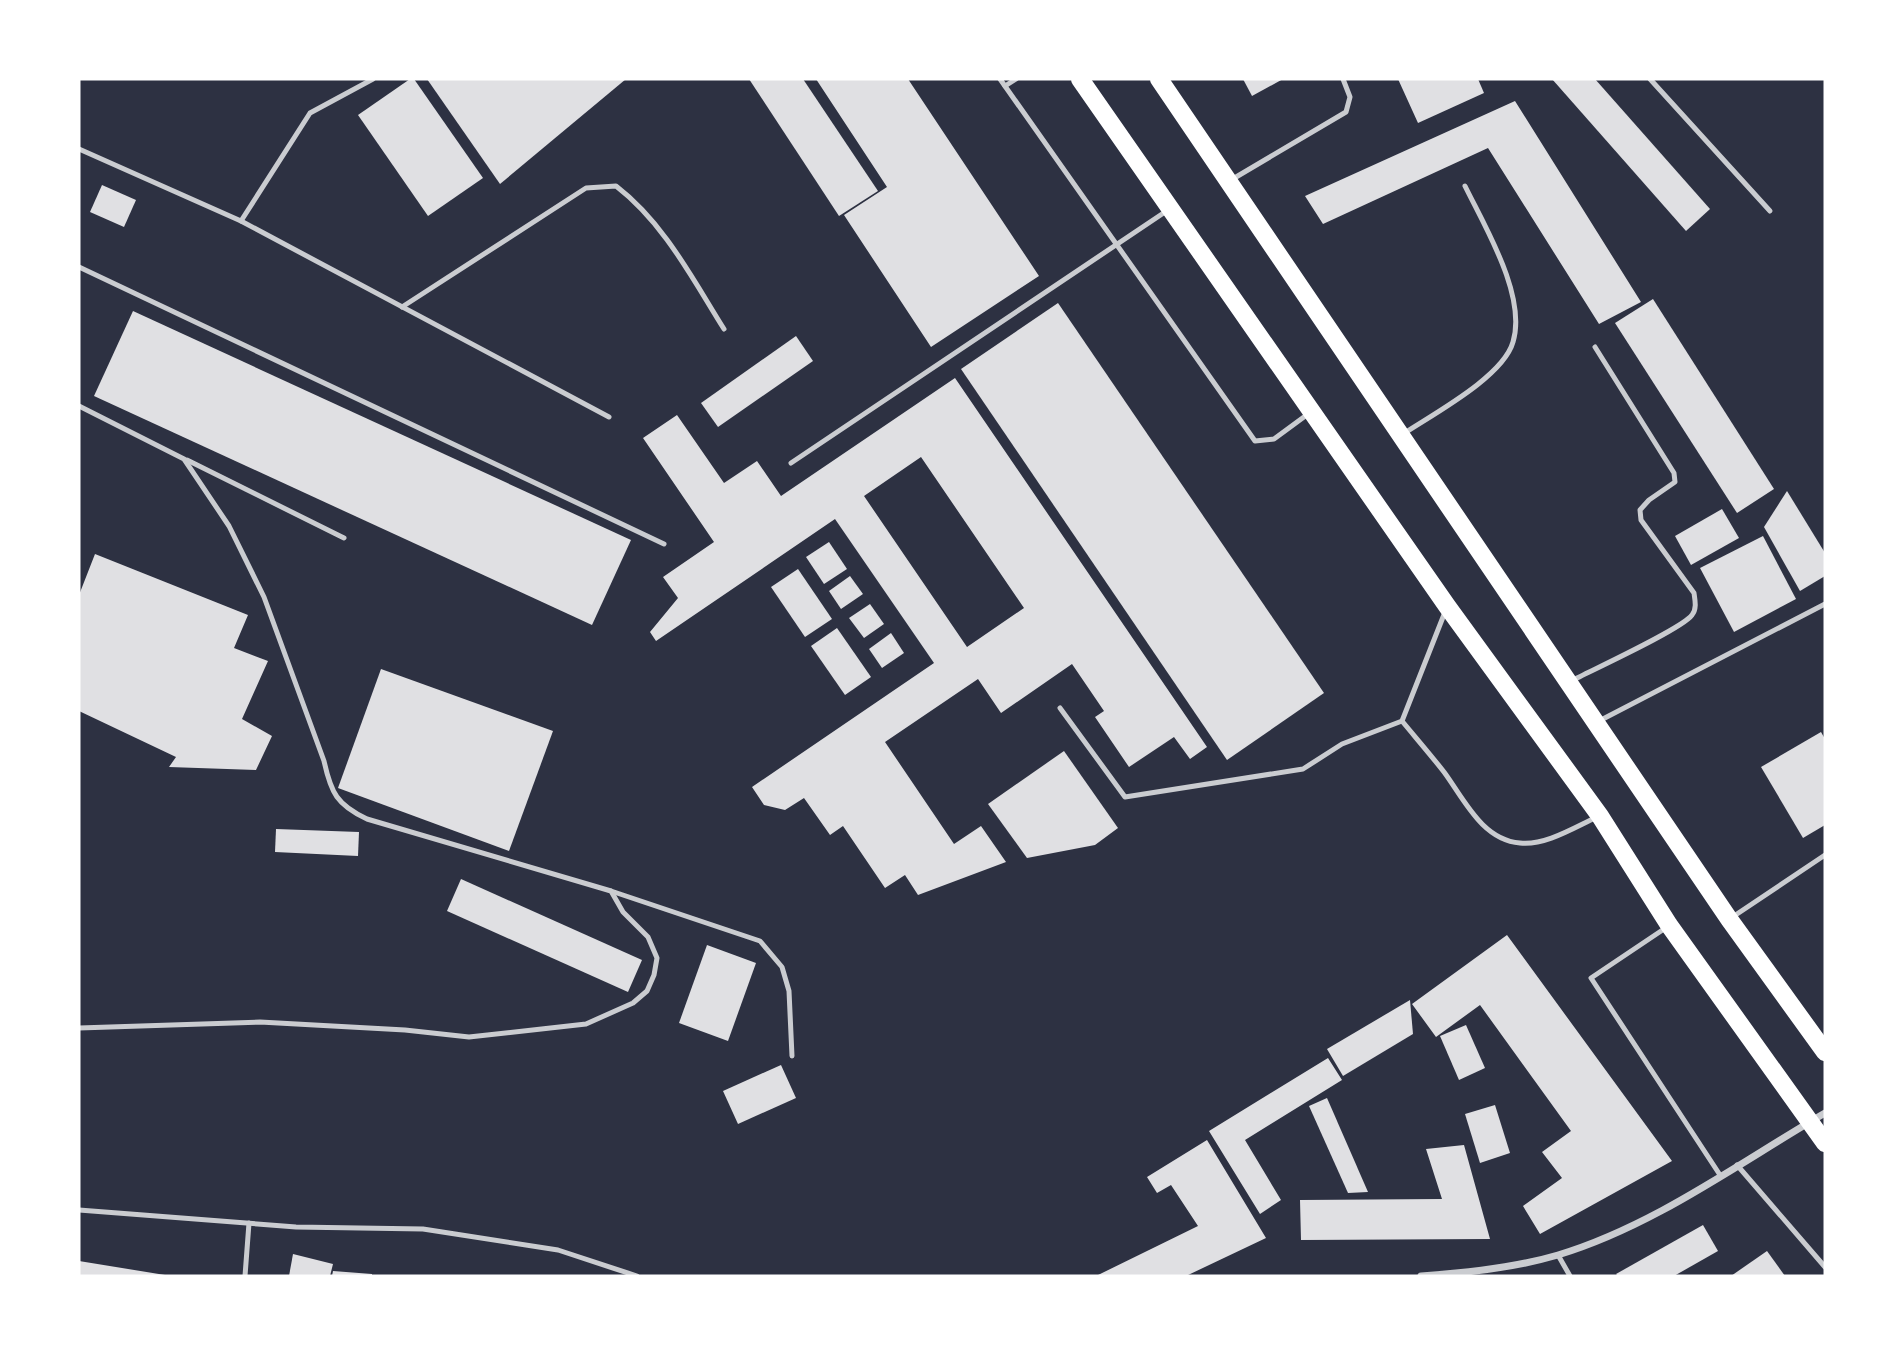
<svg xmlns="http://www.w3.org/2000/svg" width="1904" height="1355" viewBox="0 0 1904 1355" font-family="Inter,sans-serif">
<style>
.building{fill:#e0e0e3;fill-rule:evenodd}
.lines{fill:none;stroke-linecap:round;stroke-linejoin:round}
.service{stroke:#caccd0;stroke-width:5}
.minor{stroke:#caccd0;stroke-width:7}
.primary{stroke:#fff;stroke-width:18}
</style>
<rect width="100%" height="100%" fill="#2d3142"/>
<!-- building -->
<g class="building">
<path d="M410 79H414L483 178 428 216 358 115Z"/>
<path d="M427 79H626L500 184Z"/>
<path d="M749 79H803L878 191 839 216Z"/>
<path d="M816 79H908L1039 276 931 347 844 215 887 187Z"/>
<path d="M1243 79H1283L1252 96Z"/>
<path d="M1398 79H1478L1484 93 1418 123Z"/>
<path d="M1552 79H1595L1710 209 1686 231Z"/>
<path d="M1515 101 1641 302 1599 324 1488 148 1323 224 1305 196Z"/>
<path d="M102 185 136 200 124 227 90 212Z"/>
<path d="M1653 299 1774 489 1737 513 1615 323Z"/>
<path d="M1058 303 1324 693 1227 760 961 369Z"/>
<path d="M133 311 631 540 592 625 94 396Z"/>
<path d="M796 336 813 361 718 427 701 403Z"/>
<path d="M955 378 1207 747 1190 759 1174 737 1129 767 1095 717 1104 711 1072 664 1001 713 978 679 885 742 954 844 981 826 1006 862 918 895 905 875 885 888 843 826 830 835 804 798 785 810 764 805 752 787 934 663 835 519 656 641 650 632 678 598 663 577 714 542 643 438 677 415 724 483 757 461 781 496ZM921 457 1024 608 967 647 864 496Z"/>
<path d="M1787 491 1825 553V576L1800 591 1764 527Z"/>
<path d="M1722 509 1739 538 1691 565 1675 536Z"/>
<path d="M1763 536 1796 599 1734 632 1700 568Z"/>
<path d="M829 542 847 569 824 584 806 557Z"/>
<path d="M95 554 248 615 234 648 268 661 242 719 272 736 256 770 169 767 176 757 79 711V595Z"/>
<path d="M798 569 832 619 805 637 771 587Z"/>
<path d="M850 576 863 594 841 609 829 591Z"/>
<path d="M870 604 884 624 864 638 849 618Z"/>
<path d="M837 628 871 677 845 695 811 646Z"/>
<path d="M891 633 904 653 882 668 869 649Z"/>
<path d="M381 669 553 731 509 851 338 788Z"/>
<path d="M1821 732 1825 739V825L1803 838 1761 767Z"/>
<path d="M1064 751 1118 828 1095 845 1027 858 988 804Z"/>
<path d="M276 829 359 832 358 856 275 852Z"/>
<path d="M461 879 642 960 628 992 447 911Z"/>
<path d="M1507 935 1672 1161 1540 1234 1523 1206 1562 1178 1542 1152 1571 1131 1480 1005 1436 1037 1412 1004Z"/>
<path d="M707 945 756 963 728 1041 679 1023Z"/>
<path d="M1410 1000 1413 1034 1343 1076 1327 1049Z"/>
<path d="M1466 1025 1485 1068 1459 1080 1440 1036Z"/>
<path d="M1328 1058 1342 1080 1245 1140 1281 1200 1260 1214 1209 1131Z"/>
<path d="M781 1065 796 1098 738 1124 723 1091Z"/>
<path d="M1327 1098 1368 1192 1348 1193 1309 1106Z"/>
<path d="M1495 1105 1510 1153 1480 1163 1465 1114Z"/>
<path d="M1207 1140 1266 1238 1186 1276H1096L1198 1226 1171 1185 1157 1193 1147 1177Z"/>
<path d="M1464 1145 1490 1239 1301 1240 1300 1200 1442 1199 1426 1149Z"/>
<path d="M1703 1225 1718 1251 1674 1276H1618L1616 1274Z"/>
<path d="M1767 1251 1785 1276H1731Z"/>
<path d="M293 1254 333 1264 330 1276H289Z"/>
<path d="M79 1261 165 1275V1276H79Z"/>
<path d="M333 1271 372 1274V1276H332Z"/>
</g>
<g class="lines">
<!-- service -->
<g class="service">
<path d="M1000 79 1255 441 1274 439 1308 414"/>
<path d="M1650 79 1770 211"/>
<path d="M1005 86 1016 79"/>
<path d="M79 149 241 221 310 113 373 79"/>
<path d="M1231 180 1346 112 1350 97 1343 79"/>
<path d="M241 221 609 417"/>
<path d="M79 267 664 544"/>
<path d="M402 307 586 188 616 186C664 223 692 278 724 329"/>
<path d="M79 406 184 459 229 526 264 597 324 761C331 793 337 805 367 819L611 891 623 912 648 937 657 958 654 975 647 991 633 1003 586 1024 469 1037 405 1030 260 1022 79 1028"/>
<path d="M1403 434C1433 414 1503 377 1513 342 1527 296 1485 227 1465 186"/>
<path d="M187 460 344 538"/>
<path d="M791 463 1168 210"/>
<path d="M1571 681C1592 670 1682 629 1692 615 1697 609 1695 600 1694 593L1641 520 1640 510 1649 500 1675 482 1674 473 1595 347"/>
<path d="M1060 708 1125 797 1303 769 1342 744 1402 721 1445 612"/>
<path d="M1402 721C1416 738 1430 754 1444 772 1464 799 1482 840 1520 843 1545 846 1575 827 1597 817"/>
<path d="M1599 721 1825 604"/>
<path d="M611 891 760 941 782 967 789 991 792 1056"/>
<path d="M1731 918 1825 855"/>
<path d="M1667 927 1591 978 1720 1175"/>
<path d="M1737 1165 1825 1267"/>
<path d="M79 1210 296 1227 423 1229 558 1250 637 1276"/>
<path d="M1558 1255 1570 1276"/>
<path d="M245 1276 249 1223"/>
</g>
<!-- minor -->
<path class="minor" d="M1421 1276C1467 1273 1514 1268 1558 1255 1654 1226 1739 1163 1825 1113"/>
<!-- primary -->
<g class="primary">
<path d="M1080 79 1447 606 1600 816 1669 925 1825 1143"/>
<path d="M1159 79 1729 919 1825 1052"/>
</g>
</g>
<!-- border -->
<rect width="1904" height="1355" fill="none" stroke="#ffffff" stroke-width="161"/>
</svg>
